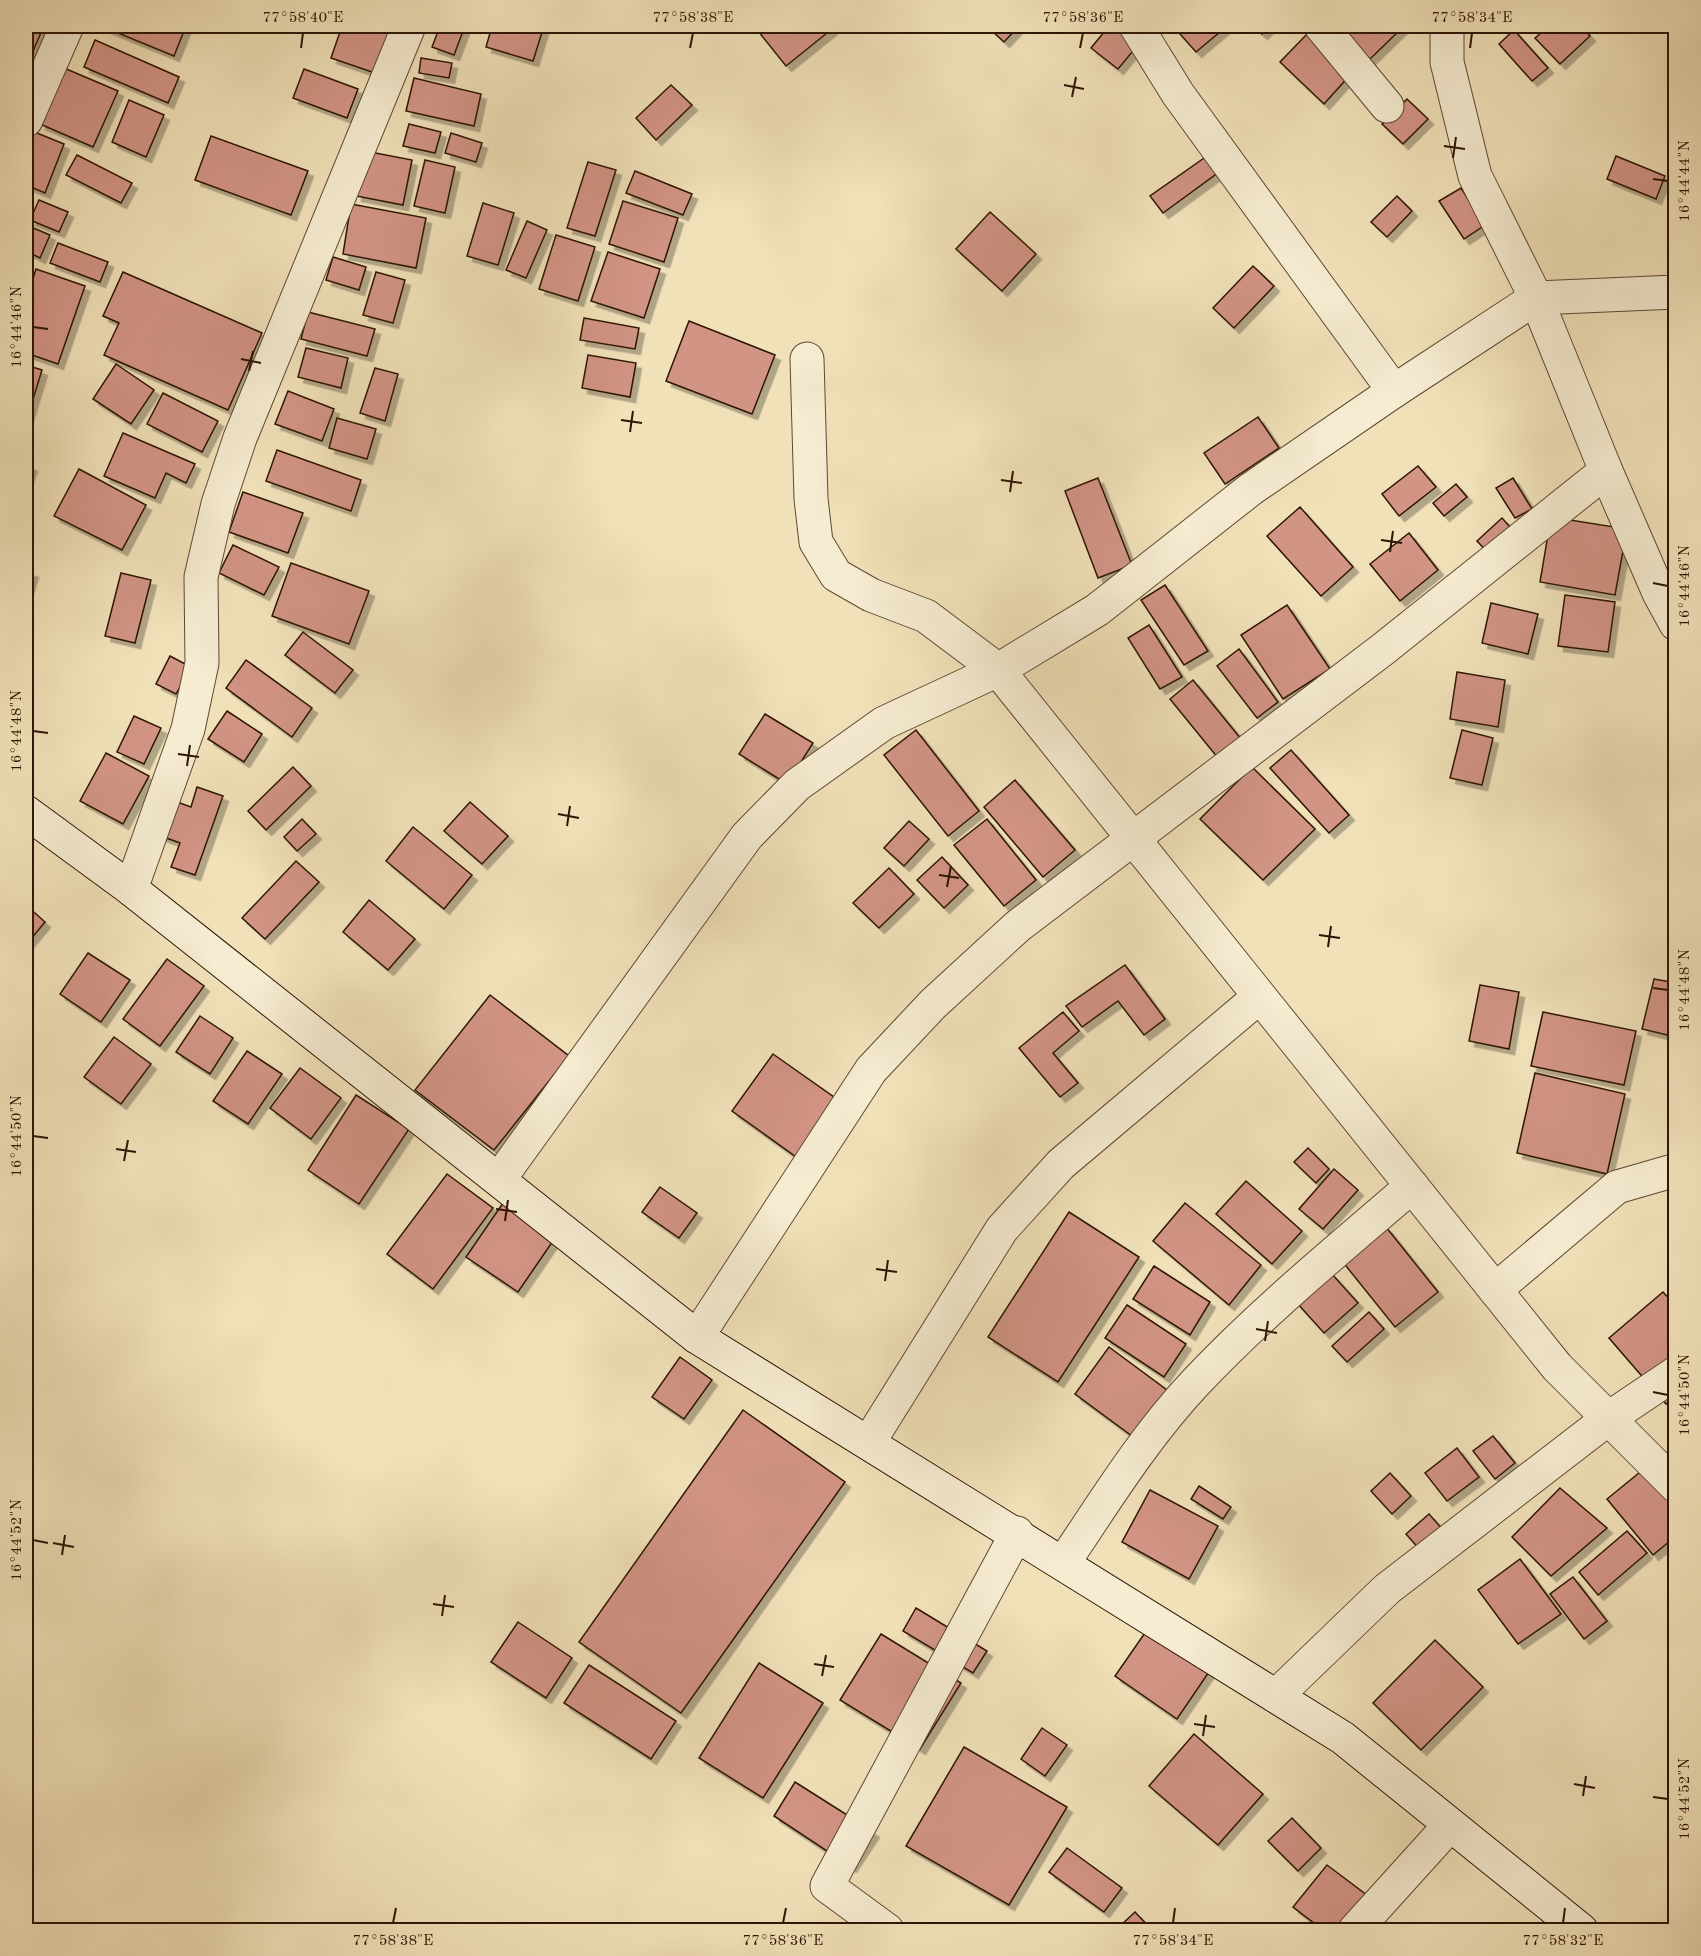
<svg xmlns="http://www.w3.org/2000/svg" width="1701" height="1956" viewBox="0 0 1701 1956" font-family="'Old Standard TT',serif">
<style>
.building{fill:#d29485;stroke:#2d1506;stroke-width:1.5;filter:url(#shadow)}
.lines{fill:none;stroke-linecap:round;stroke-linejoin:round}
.street-casing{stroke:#5e4833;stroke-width:35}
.secondary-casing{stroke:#2d1506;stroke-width:35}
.street{stroke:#f6ecd2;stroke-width:33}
.secondary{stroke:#f6ecd2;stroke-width:33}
.ticks{fill:none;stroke:#2d1506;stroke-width:2}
.neatline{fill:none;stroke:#2d1506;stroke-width:2}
.ticks-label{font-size:15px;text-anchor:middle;fill:#2d1506}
</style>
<defs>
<filter id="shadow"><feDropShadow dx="5.5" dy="5.5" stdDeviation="0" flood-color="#0004"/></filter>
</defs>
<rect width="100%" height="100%" fill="#f1e1b9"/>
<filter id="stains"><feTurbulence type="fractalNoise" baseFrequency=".00333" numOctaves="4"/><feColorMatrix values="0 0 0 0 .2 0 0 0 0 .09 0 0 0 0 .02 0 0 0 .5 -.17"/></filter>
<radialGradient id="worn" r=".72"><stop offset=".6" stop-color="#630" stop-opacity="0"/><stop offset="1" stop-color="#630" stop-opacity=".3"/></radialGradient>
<!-- building -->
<g class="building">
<path d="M26 26 42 30 26 68Z"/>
<path d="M101 26H186L174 56Z"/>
<path d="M342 26H391L375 73 331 58Z"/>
<path d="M440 26H465L454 55 432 47Z"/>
<path d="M492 26H544L533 61 486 47Z"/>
<path d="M765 26H829L832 29 786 66 758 31Z"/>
<path d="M987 26H1019L1004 42Z"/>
<path d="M1109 26H1123L1142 40 1118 69 1091 48Z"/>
<path d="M1173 26H1227L1196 52Z"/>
<path d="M1253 26H1270L1262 34Z"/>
<path d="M1356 26H1400L1402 28 1369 60 1346 35Z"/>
<path d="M1549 26H1581L1590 36 1560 64 1535 38Z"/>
<path d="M1514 30 1548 68 1532 81 1499 44Z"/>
<path d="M1308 33 1351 74 1324 104 1280 62Z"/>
<path d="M95 40 179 77 168 103 84 67Z"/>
<path d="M421 58 452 63 449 78 419 73Z"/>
<path d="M64 68 118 91 93 147 40 124Z"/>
<path d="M304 69 358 89 347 118 293 98Z"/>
<path d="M414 78 481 94 474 126 406 111Z"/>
<path d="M671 85 692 105 656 140 636 118Z"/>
<path d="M1407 99 1428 119 1403 144 1382 124Z"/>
<path d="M129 100 164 115 146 157 112 142Z"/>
<path d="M409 124 441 132 435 153 403 146Z"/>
<path d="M32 131 64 144 45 193 26 185V146Z"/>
<path d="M451 133 482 143 476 162 445 153Z"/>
<path d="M211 136 308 171 291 215 195 180Z"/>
<path d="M365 151 412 160 403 205 356 196Z"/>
<path d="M77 155 132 183 121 203 66 175Z"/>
<path d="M1207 156 1219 172 1163 213 1150 196Z"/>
<path d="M1616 156 1665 176 1656 199 1607 179Z"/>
<path d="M425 160 455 167 445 213 414 206Z"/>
<path d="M588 162 616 170 595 236 567 228Z"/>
<path d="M635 171 692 194 683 215 626 193Z"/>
<path d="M1461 188 1485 225 1464 239 1439 201Z"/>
<path d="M1397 196 1412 211 1387 237 1371 222Z"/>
<path d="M39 200 68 212 59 232 30 220Z"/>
<path d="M623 201 678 218 664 262 609 244Z"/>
<path d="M483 203 514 213 498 265 467 256Z"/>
<path d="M351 204 426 218 416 268 343 254Z"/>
<path d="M990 212 1036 254 1002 291 956 249Z"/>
<path d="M527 221 547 230 526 278 506 270Z"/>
<path d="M26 225 50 235 40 258 26 251Z"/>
<path d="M556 235 595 247 578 301 539 289Z"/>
<path d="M58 243 108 262 100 282 50 263Z"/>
<path d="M608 252 660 269 644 318 591 301Z"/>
<path d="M333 257 366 267 359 290 326 280Z"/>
<path d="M1253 266 1274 286 1234 328 1213 308Z"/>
<path d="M36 269 85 286 58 364 26 353V301Z"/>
<path d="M123 272 262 333 228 410 104 355 119 323 103 316Z"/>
<path d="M376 272 405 280 393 323 363 315Z"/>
<path d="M308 312 375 329 367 356 301 339Z"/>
<path d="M584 318 639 328 635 349 580 340Z"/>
<path d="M689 321 775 355 752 414 666 381Z"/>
<path d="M306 348 348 358 341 388 298 377Z"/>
<path d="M588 355 636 363 630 397 582 388Z"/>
<path d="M116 364 154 390 131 424 93 399Z"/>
<path d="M26 365 42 370 26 422Z"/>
<path d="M375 368 398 374 385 421 360 413Z"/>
<path d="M288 391 334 409 322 441 275 424Z"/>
<path d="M163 393 218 421 202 452 147 424Z"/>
<path d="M1258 417 1279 448 1225 484 1204 453Z"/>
<path d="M337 418 376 429 367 459 329 448Z"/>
<path d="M123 433 195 464 186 483 166 473 155 498 104 476Z"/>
<path d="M277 450 361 480 351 511 266 481Z"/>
<path d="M26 463 32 466 26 482Z"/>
<path d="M1418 466 1436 487 1399 516 1382 494Z"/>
<path d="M79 469 146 505 122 550 54 516Z"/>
<path d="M1098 478 1132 565 1098 578 1065 491Z"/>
<path d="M1513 478 1532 509 1515 518 1496 488Z"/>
<path d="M1456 484 1467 497 1444 516 1433 503Z"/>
<path d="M243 492 303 513 288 553 229 532Z"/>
<path d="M1300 507 1353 567 1321 596 1267 536Z"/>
<path d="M1551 517 1627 529 1615 595 1540 582Z"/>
<path d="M1502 518 1517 535 1492 557 1477 541Z"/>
<path d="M1409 533 1438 570 1400 601 1370 564Z"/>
<path d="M233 545 279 567 264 595 219 573Z"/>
<path d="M291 563 369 591 349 644 272 616Z"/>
<path d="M26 570 33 572 26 595Z"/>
<path d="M121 573 151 580 135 643 105 636Z"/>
<path d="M1165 585 1208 651 1184 665 1141 600Z"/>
<path d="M1565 595 1615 602 1608 652 1558 646Z"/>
<path d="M1491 603 1538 614 1528 654 1482 643Z"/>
<path d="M1287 605 1330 669 1283 699 1241 635Z"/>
<path d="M1149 625 1182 677 1160 689 1128 638Z"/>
<path d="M303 632 353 670 335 693 285 655Z"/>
<path d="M1239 649 1278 702 1257 718 1217 666Z"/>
<path d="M170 656 191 667 176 694 156 684Z"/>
<path d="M246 660 312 708 292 737 226 688Z"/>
<path d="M1457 672 1505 680 1498 727 1450 719Z"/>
<path d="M1193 680 1241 739 1218 758 1170 699Z"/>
<path d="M227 711 262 734 244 762 208 739Z"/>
<path d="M765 714 813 743 787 784 739 754Z"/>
<path d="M134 716 161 728 144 764 117 752Z"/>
<path d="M916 730 979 811 948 836 884 755Z"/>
<path d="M1462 730 1493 738 1482 785 1450 778Z"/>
<path d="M1291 750 1349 815 1329 833 1270 768Z"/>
<path d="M106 753 149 776 123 824 80 801Z"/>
<path d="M293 767 311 786 266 830 248 811Z"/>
<path d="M1252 767 1315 829 1263 880 1200 819Z"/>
<path d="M1015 780 1075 850 1043 877 984 807Z"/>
<path d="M197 787 223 796 195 875 171 867 180 843 139 828 152 793 191 807Z"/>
<path d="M470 802 508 836 482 864 444 831Z"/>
<path d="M302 819 316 834 297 851 284 837Z"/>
<path d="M987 819 1036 880 1004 906 954 845Z"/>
<path d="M909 821 929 839 904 866 884 848Z"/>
<path d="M413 827 472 875 444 909 386 861Z"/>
<path d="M942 857 968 885 944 908 917 880Z"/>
<path d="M296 861 319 882 265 939 242 918Z"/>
<path d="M889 868 914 894 879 928 853 903Z"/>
<path d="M369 900 415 939 388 970 343 932Z"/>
<path d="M26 905 45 922 26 945Z"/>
<path d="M88 953 130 980 101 1022 60 994Z"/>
<path d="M167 959 204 986 160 1046 123 1019Z"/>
<path d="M1125 965 1165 1019 1144 1035 1118 1001 1082 1027 1066 1006Z"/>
<path d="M1654 979 1676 983V1037L1642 1029Z"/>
<path d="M1480 985 1519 992 1509 1049 1469 1041Z"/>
<path d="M490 995 569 1056 494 1150 415 1090Z"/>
<path d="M1063 1012 1079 1031 1053 1053 1078 1083 1060 1097 1019 1048Z"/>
<path d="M1543 1012 1636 1031 1624 1085 1531 1066Z"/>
<path d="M200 1016 233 1038 210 1074 176 1052Z"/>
<path d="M114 1037 151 1064 121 1104 84 1077Z"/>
<path d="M247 1051 282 1074 248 1124 213 1101Z"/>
<path d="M773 1054 841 1102 799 1159 732 1111Z"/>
<path d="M300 1068 341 1098 311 1139 270 1108Z"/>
<path d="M1535 1073 1625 1094 1607 1174 1517 1153Z"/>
<path d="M356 1095 409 1129 359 1204 308 1170Z"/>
<path d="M1308 1148 1329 1169 1316 1183 1294 1162Z"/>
<path d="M1334 1169 1358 1190 1323 1229 1299 1209Z"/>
<path d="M447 1174 493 1208 433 1289 387 1254Z"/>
<path d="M1246 1181 1302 1231 1272 1264 1216 1214Z"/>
<path d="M660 1187 697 1213 679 1238 642 1212Z"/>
<path d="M503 1203 555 1238 518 1292 466 1257Z"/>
<path d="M1185 1203 1261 1265 1229 1305 1153 1241Z"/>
<path d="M1069 1212 1139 1257 1058 1382 988 1337Z"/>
<path d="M1386 1227 1438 1292 1395 1327 1342 1261Z"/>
<path d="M1154 1266 1210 1302 1190 1335 1133 1299Z"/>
<path d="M1331 1273 1358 1303 1324 1333 1297 1303Z"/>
<path d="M1663 1292 1676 1306V1396L1666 1404 1609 1338Z"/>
<path d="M1127 1305 1186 1344 1164 1377 1105 1338Z"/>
<path d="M1369 1312 1384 1329 1347 1362 1332 1346Z"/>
<path d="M1109 1347 1171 1393 1136 1439 1075 1394Z"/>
<path d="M680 1357 712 1380 684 1419 652 1397Z"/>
<path d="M743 1410 845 1482 681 1713 579 1642Z"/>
<path d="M1493 1436 1515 1463 1495 1479 1473 1451Z"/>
<path d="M1457 1448 1479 1477 1447 1501 1425 1473Z"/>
<path d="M1650 1464 1676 1495V1536L1653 1555 1607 1499Z"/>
<path d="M1390 1473 1411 1496 1392 1514 1371 1491Z"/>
<path d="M1199 1486 1231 1507 1223 1519 1191 1499Z"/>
<path d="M1560 1488 1607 1528 1551 1576 1512 1537Z"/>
<path d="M1150 1490 1218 1526 1189 1579 1122 1542Z"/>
<path d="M1429 1514 1452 1540 1429 1560 1406 1534Z"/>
<path d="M1627 1531 1647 1553 1598 1595 1579 1572Z"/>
<path d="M1520 1559 1561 1614 1518 1644 1478 1590Z"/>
<path d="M1573 1577 1607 1621 1584 1639 1550 1594Z"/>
<path d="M916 1608 987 1651 973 1673 903 1631Z"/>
<path d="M518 1622 572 1658 546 1698 491 1662Z"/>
<path d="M1149 1627 1211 1669 1177 1719 1115 1676Z"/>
<path d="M881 1634 961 1683 920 1749 840 1700Z"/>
<path d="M1435 1640 1483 1687 1421 1750 1373 1703Z"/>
<path d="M759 1663 823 1703 763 1798 699 1758Z"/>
<path d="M589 1665 676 1721 651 1759 564 1703Z"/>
<path d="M1042 1728 1067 1745 1045 1776 1021 1759Z"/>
<path d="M1194 1734 1263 1794 1218 1845 1149 1786Z"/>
<path d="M964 1747 1067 1807 1009 1905 906 1846Z"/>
<path d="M795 1782 874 1832 851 1867 774 1816Z"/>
<path d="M1292 1818 1321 1848 1298 1871 1268 1841Z"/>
<path d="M1067 1848 1122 1888 1104 1912 1049 1872Z"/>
<path d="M1327 1865 1384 1908 1366 1930H1323L1293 1907Z"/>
<path d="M1135 1912 1152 1930H1121L1118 1928Z"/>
</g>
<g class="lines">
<defs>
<g id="street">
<path d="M1136 26 1178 94 1394 391"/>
<path d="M1321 26 1387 106"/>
<path d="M1447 26V62L1475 176 1536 298 1606 471 1659 593 1676 624"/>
<path d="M26 120 67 26"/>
<path d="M807 359 811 499 816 542 836 575 871 595 926 616 998 670 1557 1367 1676 1486"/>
<path d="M131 889 188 729 202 663 201 577 218 504 240 438 409 26"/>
<path d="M500 1178 747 836 797 785 884 723 998 670 1097 610 1251 489 1394 391 1536 298 1676 292"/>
<path d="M1495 1290 1617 1187 1669 1172 1676 1174"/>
<path d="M697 1337 871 1070 933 1004 1018 926 1382 650 1606 471"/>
<path d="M869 1442 1002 1229 1061 1164 1259 997"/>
<path d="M1064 1562C1105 1501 1145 1436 1196 1382 1263 1311 1338 1250 1412 1186"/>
<path d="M1276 1696 1387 1589 1609 1418 1676 1373"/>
<path d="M887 1930 827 1886 1017 1533"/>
<path d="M1355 1930 1450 1825"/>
</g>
<path id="secondary" d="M26 812 131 889 697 1337 1343 1738 1581 1930"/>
</defs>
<!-- street casing -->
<use href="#street" class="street-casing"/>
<!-- secondary casing -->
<use href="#secondary" class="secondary-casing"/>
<!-- street -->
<use href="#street" class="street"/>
<!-- secondary -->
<use href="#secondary" class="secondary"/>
</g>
<!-- ticks -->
<path class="ticks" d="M301 48 303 33M690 48 693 33M1080 48 1083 33M1470 48 1472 33M1064 85 1084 89M1072 97 1076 77M1444 146 1465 149M1453 158 1456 137M1653 179 1668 181M33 327 48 329M241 359 261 363M249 371 253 351M621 420 642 423M630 432 633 411M1001 480 1022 483M1010 492 1013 471M1381 540 1402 543M1390 552 1393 531M1653 583 1668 586M33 731 48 733M178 754 199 757M187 766 190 745M558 814 579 818M567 826 570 806M939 875 959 878M947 887 951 866M1319 935 1340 938M1328 947 1331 926M1653 988 1668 990M33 1136 48 1138M116 1149 136 1152M124 1161 128 1140M496 1209 517 1212M505 1221 508 1200M876 1269 897 1272M885 1281 888 1260M1256 1329 1277 1333M1265 1341 1268 1321M1653 1392 1668 1395M33 1540 48 1543M53 1543 74 1547M62 1555 65 1535M433 1604 454 1607M442 1616 445 1595M814 1664 834 1667M822 1676 826 1655M1194 1724 1215 1727M1203 1736 1206 1715M1574 1784 1595 1788M1583 1796 1586 1776M1653 1797 1668 1799M393 1923 396 1908M783 1923 786 1908M1173 1923 1175 1908M1563 1923 1565 1908"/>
<!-- margin -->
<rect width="1701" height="1956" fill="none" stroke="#f1e1b9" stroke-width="66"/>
<rect x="33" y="33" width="1635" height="1890" class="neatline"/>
<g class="ticks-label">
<text x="303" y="22">77°58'40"E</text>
<text x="693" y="22">77°58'38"E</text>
<text x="1083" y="22">77°58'36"E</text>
<text x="1472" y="22">77°58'34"E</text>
<text transform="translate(1684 181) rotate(-90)" y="5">16°44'44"N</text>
<text transform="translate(16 327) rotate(-90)" y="5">16°44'46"N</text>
<text transform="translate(1684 586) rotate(-90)" y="5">16°44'46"N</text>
<text transform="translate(16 731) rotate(-90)" y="5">16°44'48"N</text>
<text transform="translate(1684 990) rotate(-90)" y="5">16°44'48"N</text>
<text transform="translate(16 1136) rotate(-90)" y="5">16°44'50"N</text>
<text transform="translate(1684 1395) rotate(-90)" y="5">16°44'50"N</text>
<text transform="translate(16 1540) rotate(-90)" y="5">16°44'52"N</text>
<text transform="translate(1684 1799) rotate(-90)" y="5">16°44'52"N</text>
<text x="393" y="1945">77°58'38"E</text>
<text x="783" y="1945">77°58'36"E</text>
<text x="1173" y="1945">77°58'34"E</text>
<text x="1563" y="1945">77°58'32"E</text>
</g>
<rect width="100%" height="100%" filter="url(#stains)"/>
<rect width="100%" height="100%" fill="url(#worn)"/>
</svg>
